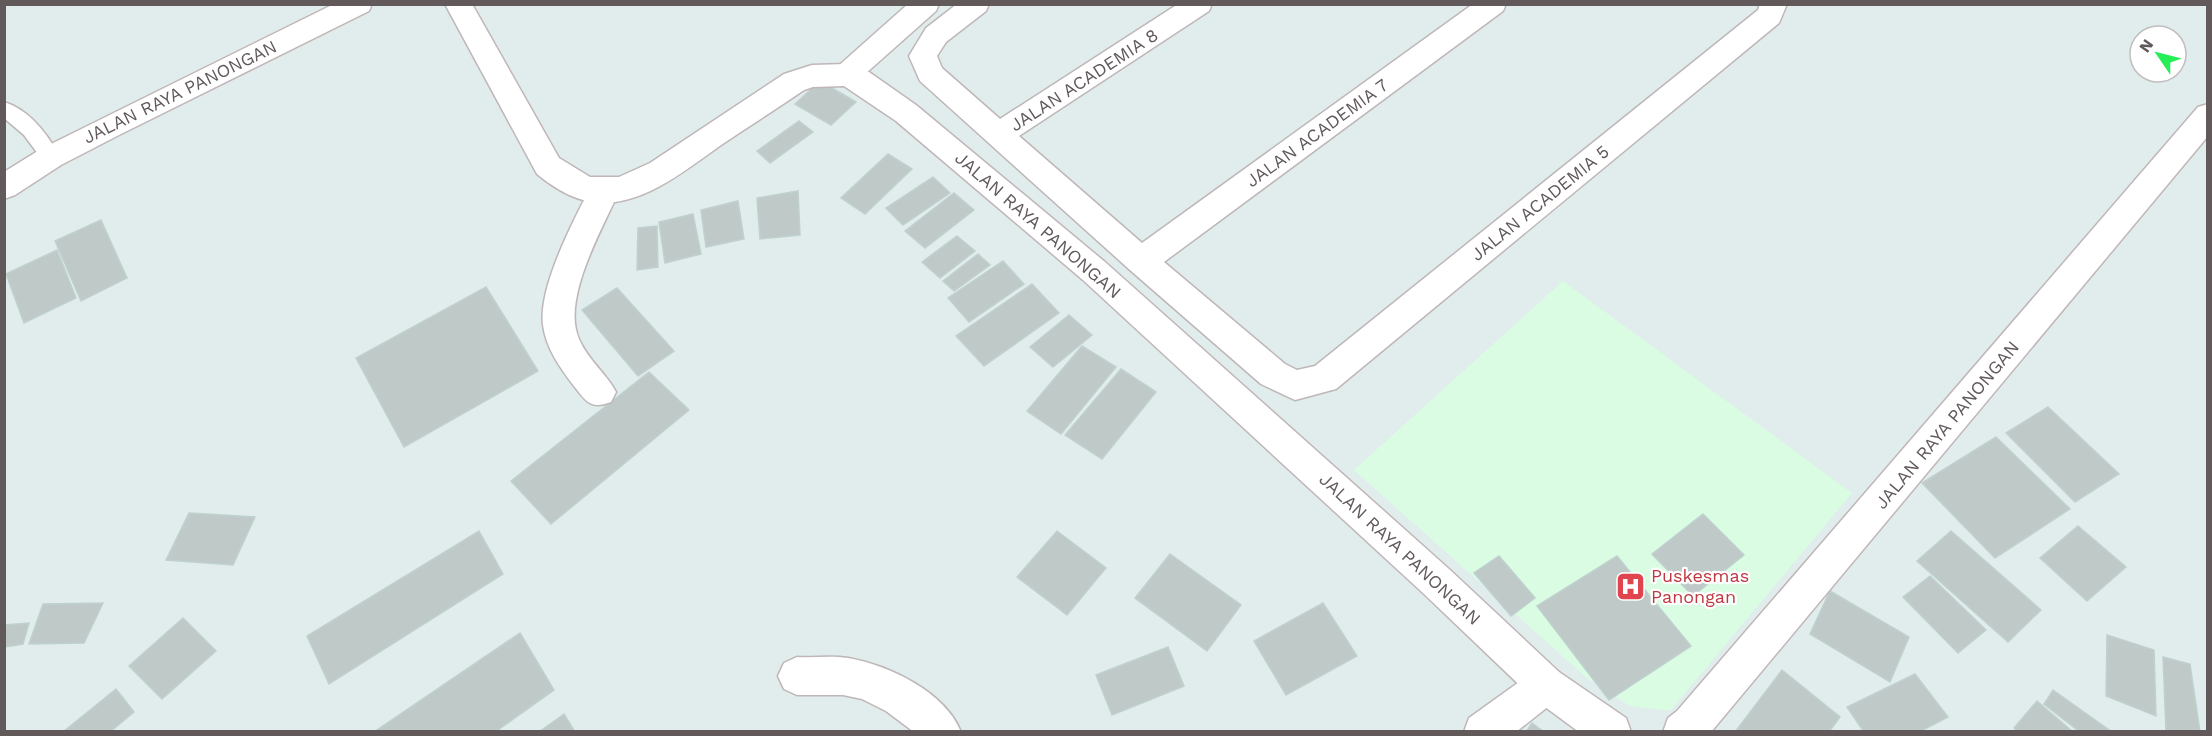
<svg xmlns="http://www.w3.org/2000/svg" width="2212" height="736" viewBox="0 0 2212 736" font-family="'Work Sans',sans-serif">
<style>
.medical{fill:#dafce3}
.building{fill:#bfc9c8;stroke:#bfd1cf;stroke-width:1.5}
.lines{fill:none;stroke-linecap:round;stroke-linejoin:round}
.lane-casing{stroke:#beb6b7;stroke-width:3}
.street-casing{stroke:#beb6b7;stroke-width:3}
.secondary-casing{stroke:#c0b6b8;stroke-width:3}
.lane{fill:#fff;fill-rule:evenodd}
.street{fill:#fff;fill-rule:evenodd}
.secondary{fill:#fff;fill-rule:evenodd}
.labels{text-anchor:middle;stroke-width:4.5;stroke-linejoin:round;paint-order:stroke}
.street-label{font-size:18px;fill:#62595b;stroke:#fff}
.health-label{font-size:18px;fill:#be3a42;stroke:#fff;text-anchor:start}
</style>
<rect width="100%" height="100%" fill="#e0edec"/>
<!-- medical -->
<path class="medical" d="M1563 281 1852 493 1670 711 1630 706 1587 678 1354 470Z"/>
<!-- building -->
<g class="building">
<path d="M820 81 856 102 831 125 795 104Z"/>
<path d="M799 121 813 132 770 163 757 151Z"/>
<path d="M888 154 912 169 865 214 841 198Z"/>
<path d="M933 177 950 193 903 225 886 208Z"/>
<path d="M798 191 800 235 760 239 757 198Z"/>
<path d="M954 193 974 210 925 248 905 231Z"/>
<path d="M738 201 744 239 706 247 701 210Z"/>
<path d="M693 214 701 254 665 263 659 222Z"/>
<path d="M101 220 127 278 81 301 55 241Z"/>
<path d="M657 226 658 267 637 270 638 228Z"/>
<path d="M957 236 975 251 940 278 922 262Z"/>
<path d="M57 250 76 298 24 323 6 274Z"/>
<path d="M978 254 990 265 954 291 943 281Z"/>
<path d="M1003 261 1024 284 969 322 948 298Z"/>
<path d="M1032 284 1059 313 984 366 956 336Z"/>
<path d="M486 287 538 371 404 447 356 358Z"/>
<path d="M617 288 674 351 638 376 582 310Z"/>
<path d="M1069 315 1092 335 1053 367 1030 347Z"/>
<path d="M1082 346 1116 367 1061 434 1027 411Z"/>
<path d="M1121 369 1156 392 1102 459 1065 435Z"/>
<path d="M649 372 689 410 551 524 511 481Z"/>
<path d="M2048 407 2119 474 2075 502 2006 433Z"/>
<path d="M1996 437 2070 509 1995 558 1922 483Z"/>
<path d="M189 513 255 517 233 565 166 560Z"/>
<path d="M1703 514 1744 555 1693 596 1652 554Z"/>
<path d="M2078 526 2126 567 2087 601 2040 558Z"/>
<path d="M479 531 503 574 329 684 307 636Z"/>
<path d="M1057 531 1106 568 1067 615 1017 577Z"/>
<path d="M1951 531 2041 610 2008 642 1917 561Z"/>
<path d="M1170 554 1241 605 1207 651 1135 598Z"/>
<path d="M1499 556 1535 598 1511 616 1474 573Z"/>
<path d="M1617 556 1691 646 1609 700 1537 606Z"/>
<path d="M1930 576 1986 630 1958 653 1903 597Z"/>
<path d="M1830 591 1909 637 1890 682 1810 634Z"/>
<path d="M103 603 84 643 29 644 43 604Z"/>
<path d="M1323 603 1357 656 1286 695 1254 641Z"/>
<path d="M183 618 216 651 162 699 129 666Z"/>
<path d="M29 623 23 644 4 647V625Z"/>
<path d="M520 633 554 690 495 732H374Z"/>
<path d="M2107 635 2154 650 2156 716 2106 696Z"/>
<path d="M1168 647 1184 686 1112 715 1096 675Z"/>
<path d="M2163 657 2190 664 2200 732H2166Z"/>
<path d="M1782 670 1840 717 1829 732H1735Z"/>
<path d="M1915 674 1948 717 1919 732H1864L1847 707Z"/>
<path d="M116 689 134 712 110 732H63Z"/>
<path d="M2053 690 2112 732H2080L2044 704Z"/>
<path d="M2037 701 2073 732H2018L2014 728Z"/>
<path d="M564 714 575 732H539Z"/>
<path d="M1532 723 1544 732H1526Z"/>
</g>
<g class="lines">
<defs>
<path id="lane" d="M4 102C30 110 48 135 60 157L58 162 51 164 44 162 24 135 4 118Z"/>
<g id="street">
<path d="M908 4H939L936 11 856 82 846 86 836 82 832 75 836 68Z"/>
<path d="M957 4H989L986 11 946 42 937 56 942 68 1000 119 1178 4H1212L1209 11 1019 136 1142 243 1473 4H1506L1503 11 1164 262 1285 364 1297 370 1315 366 1758 10 1760 4H1787L1779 23 1336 389 1295 400 1261 384 1130 270 920 81 909 56 926 28Z"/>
<path d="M604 179 615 183 619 191C603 228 561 299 579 339 587 359 606 373 616 392L611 402C590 410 586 401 574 386 560 368 546 348 543 325 538 287 575 217 593 183Z"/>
<path d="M797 657C814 658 831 655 848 658 889 665 945 692 961 732H914L886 711 862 699 843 695H797L784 689 778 676 784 663Z"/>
<path d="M1546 666 1559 672 1565 685 1559 698 1516 732H1464L1469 718 1533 672Z"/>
</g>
<g id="secondary">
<path d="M334 4H372L369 11 119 135 61 165 15 195 4 199V172L41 149Z"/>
<path d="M445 4H472L559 158 590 177H619L650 163 784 74 812 65 846 64 869 72 916 105 1105 262 1449 569 1559 672 1626 718 1631 732H1579L1533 698 1423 593 1083 280 896 121 844 86 813 87 804 90C778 108 751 125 724 143 688 168 649 202 603 203 579 203 555 189 537 174Z"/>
<path d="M2208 104V136L1711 732H1663L1668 718 1677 711 2198 107Z"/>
</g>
</defs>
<!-- lane casing -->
<use href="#lane" class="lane-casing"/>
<!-- street casing -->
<use href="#street" class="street-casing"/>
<!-- secondary casing -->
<use href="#secondary" class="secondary-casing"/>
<!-- lane -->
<use href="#lane" class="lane"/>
<!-- street -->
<use href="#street" class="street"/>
<!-- secondary -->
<use href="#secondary" class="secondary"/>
</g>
<!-- icons -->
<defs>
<symbol id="hospital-square" viewBox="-11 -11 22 22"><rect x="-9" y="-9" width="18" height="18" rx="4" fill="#e0444e" stroke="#fff"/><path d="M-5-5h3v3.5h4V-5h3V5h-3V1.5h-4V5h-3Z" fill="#fff"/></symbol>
</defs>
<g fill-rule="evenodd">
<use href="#hospital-square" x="1614" y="570" width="33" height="33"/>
</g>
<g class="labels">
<!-- street labels -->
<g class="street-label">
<text transform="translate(1084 80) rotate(-33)" y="6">JALAN ACADEMIA 8</text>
<text transform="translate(180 92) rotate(-26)" y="6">JALAN RAYA PANONGAN</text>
<text transform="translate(1317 133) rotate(-36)" y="6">JALAN ACADEMIA 7</text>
<text transform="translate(1540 203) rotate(-39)" y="6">JALAN ACADEMIA 5</text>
<text transform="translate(1038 225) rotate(41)" y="6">JALAN RAYA PANONGAN</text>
<text transform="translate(1947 425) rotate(-50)" y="6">JALAN RAYA PANONGAN</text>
<text transform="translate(1400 549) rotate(43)" y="6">JALAN RAYA PANONGAN</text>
</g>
<!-- health labels -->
<g class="health-label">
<text x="1651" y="582">Puskesmas<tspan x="1651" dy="21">Panongan</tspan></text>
</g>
</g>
<!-- border -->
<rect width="2212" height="736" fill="none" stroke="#62595b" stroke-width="12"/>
<!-- north arrow -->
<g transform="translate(2158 54) rotate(305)"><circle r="28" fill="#ffffff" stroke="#c0bdbd" stroke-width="1.5"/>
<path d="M0-4.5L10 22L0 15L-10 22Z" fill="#25ee56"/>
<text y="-9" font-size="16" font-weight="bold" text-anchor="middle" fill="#62595b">N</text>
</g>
</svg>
